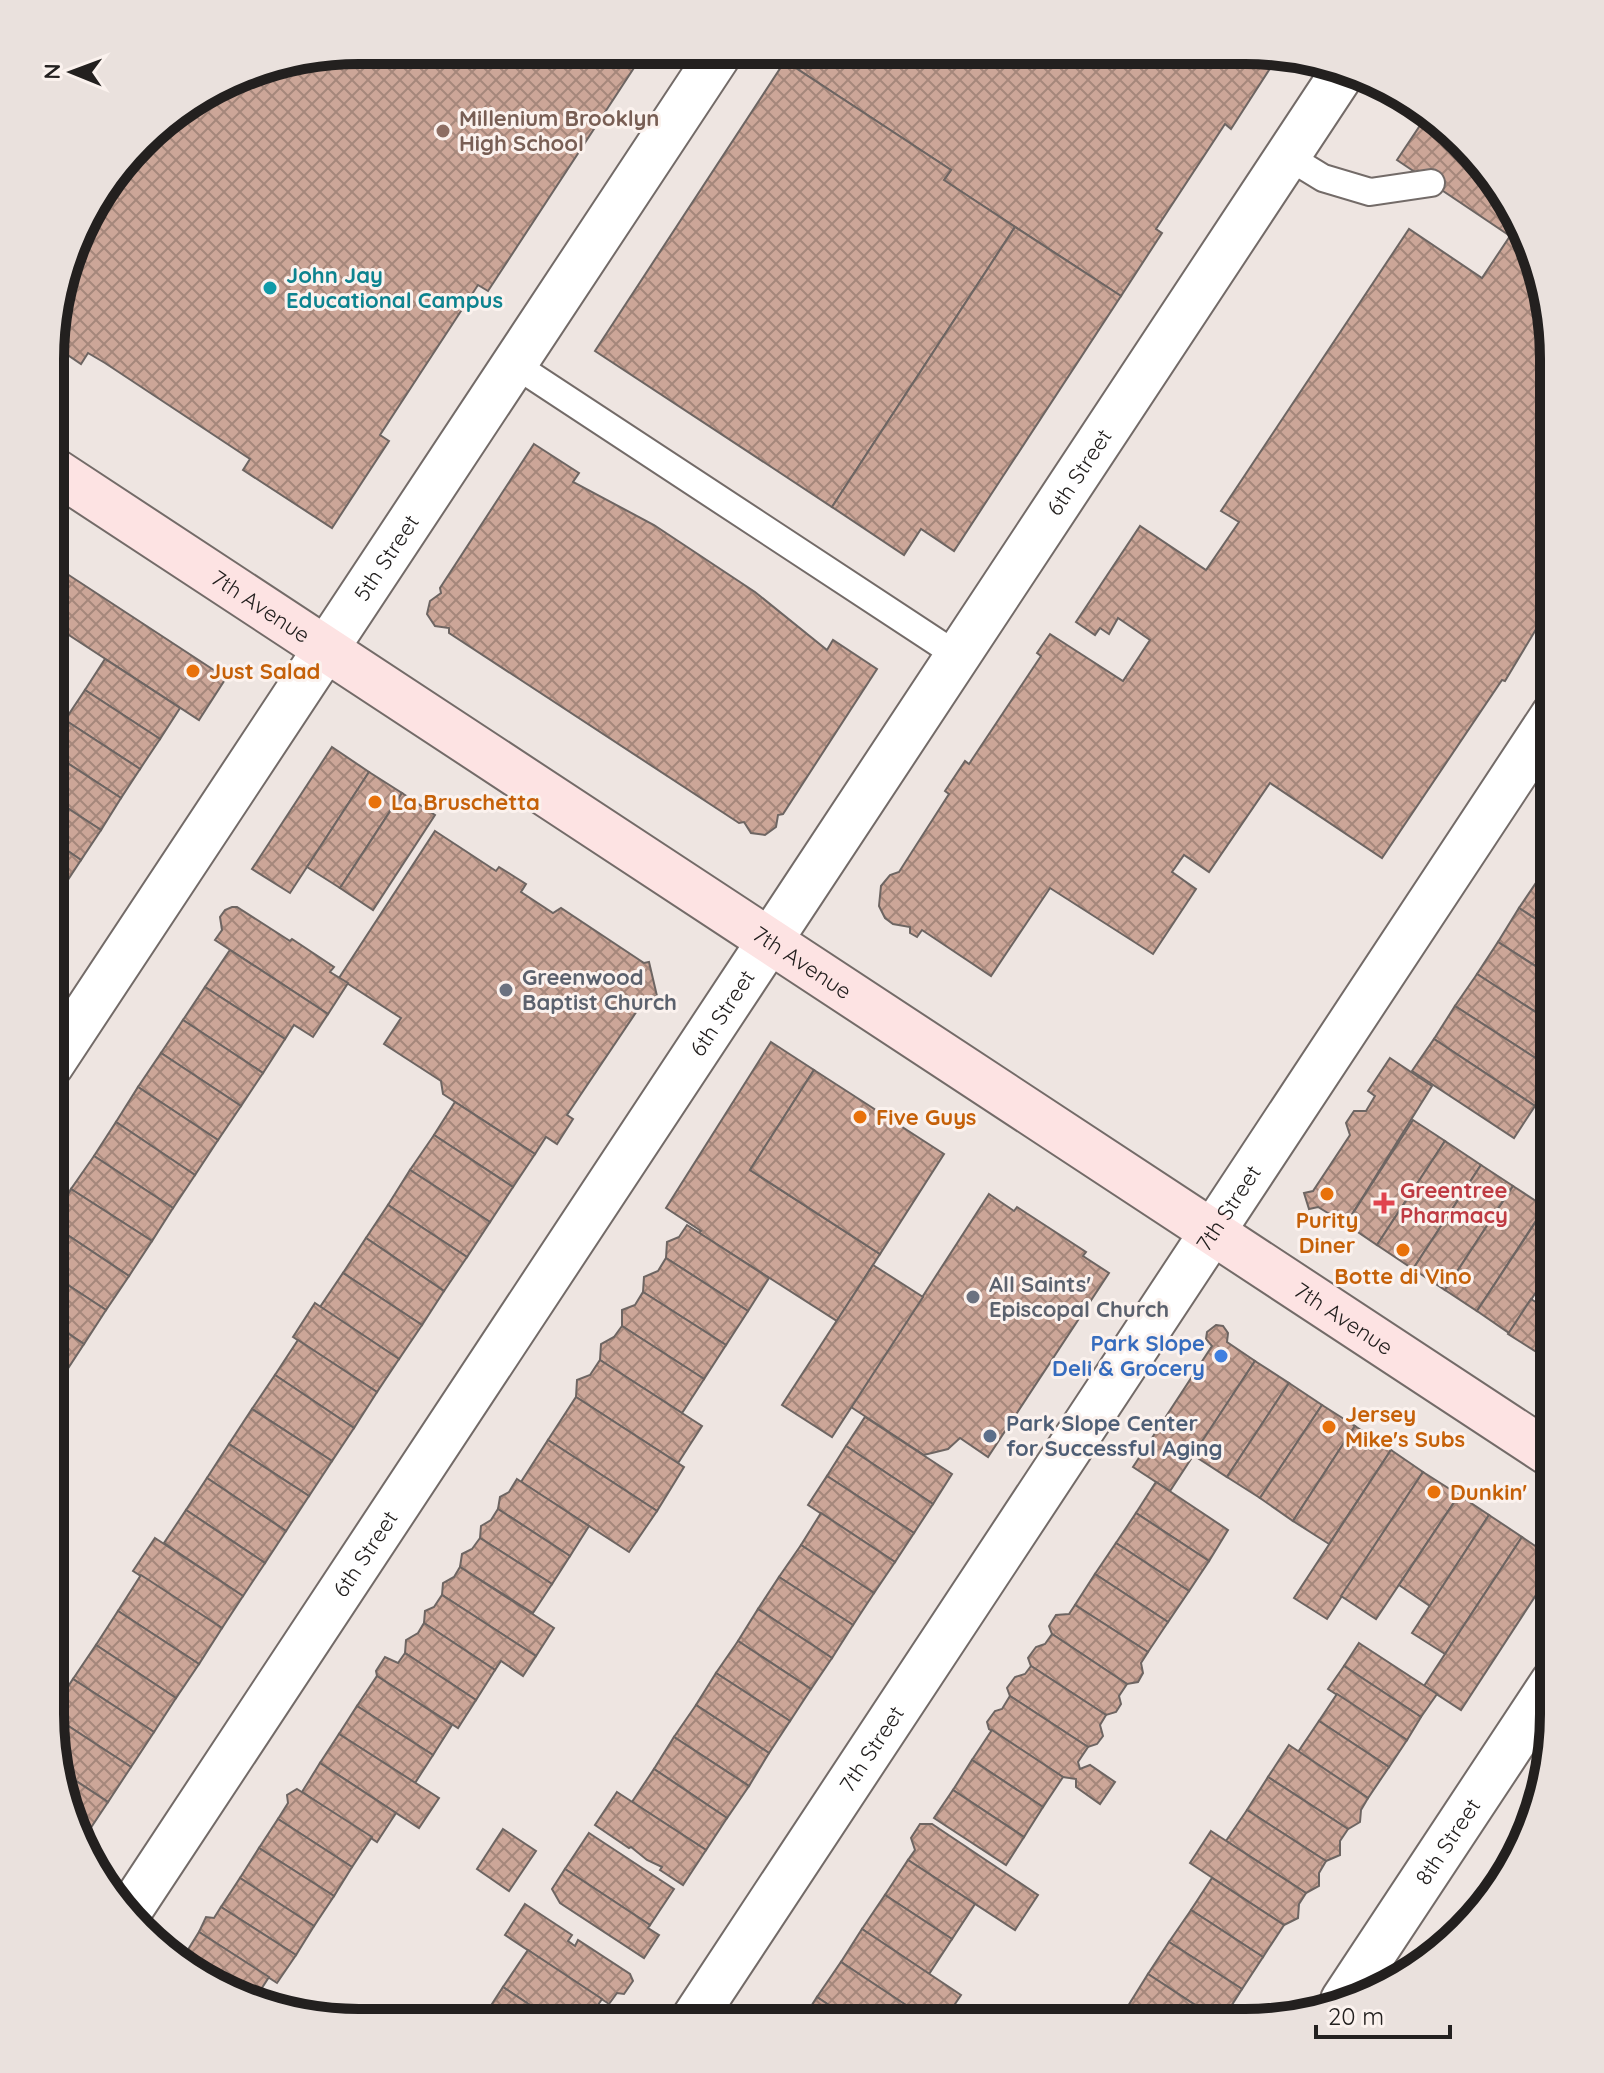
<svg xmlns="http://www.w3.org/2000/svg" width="1604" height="2073" viewBox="0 0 1604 2073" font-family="Quicksand,sans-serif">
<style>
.building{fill:url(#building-cross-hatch);stroke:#6d6562;stroke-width:2}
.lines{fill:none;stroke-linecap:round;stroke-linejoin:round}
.lane-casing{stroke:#736b68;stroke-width:30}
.street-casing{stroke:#736b68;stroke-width:48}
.secondary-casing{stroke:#736b68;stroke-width:48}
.lane{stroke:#fff;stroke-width:26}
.street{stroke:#fff;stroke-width:44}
.secondary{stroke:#fde3e3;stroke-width:44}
.education-dot{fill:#8d6e63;stroke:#fbf2ee;stroke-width:3}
.culture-dot{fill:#0f9aa8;stroke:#fbf2ee;stroke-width:3}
.food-dot{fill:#e8710a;stroke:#fbf2ee;stroke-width:3}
.worship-dot{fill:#6b7280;stroke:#fbf2ee;stroke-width:3}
.health-dot{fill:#e0444e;stroke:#fbf2ee;stroke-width:3}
.shop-dot{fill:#3f7fe0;stroke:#fbf2ee;stroke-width:3}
.service-dot{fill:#5c6f8a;stroke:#fbf2ee;stroke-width:3}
.labels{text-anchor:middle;stroke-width:6;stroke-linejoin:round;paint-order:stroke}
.education-label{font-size:22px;font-weight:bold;fill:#785e54;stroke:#fbf2ee;text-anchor:start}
.culture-label{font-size:22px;font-weight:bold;fill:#0d838f;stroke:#fbf2ee;text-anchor:start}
.street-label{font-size:22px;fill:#23201f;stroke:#fbf2ee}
.food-label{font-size:22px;font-weight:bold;fill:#c56008;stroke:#fbf2ee;text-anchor:start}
.worship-label{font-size:22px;font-weight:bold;fill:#5b616d;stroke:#fbf2ee;text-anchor:start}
.health-label{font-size:22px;font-weight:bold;fill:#be3a42;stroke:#fbf2ee;text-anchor:start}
.shop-label{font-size:22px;font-weight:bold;fill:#366cbe;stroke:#fbf2ee;text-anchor:end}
.service-label{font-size:22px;font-weight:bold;fill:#4e5e75;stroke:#fbf2ee;text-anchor:start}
.rim{fill:none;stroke:#23201f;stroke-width:10}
</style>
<defs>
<pattern id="building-cross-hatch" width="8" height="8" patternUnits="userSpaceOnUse" patternTransform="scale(2)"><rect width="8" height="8" fill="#cca698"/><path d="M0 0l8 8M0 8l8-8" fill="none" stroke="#a5877b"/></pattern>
</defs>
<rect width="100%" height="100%" fill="#eee5e1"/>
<!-- building -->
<g class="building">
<path d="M359 50 645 51 488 291 478 285 380 435 389 441 332 528 243 470 250 459 105 363 88 353 81 364 53 345V318L91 205 156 126 259 67Z"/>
<path d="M811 51 1280 53 1231 129 1225 124 1156 229 1162 233 1121 296 951 185 944 180 951 170 799 70Z"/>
<path d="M785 61 951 170 944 180 1015 227 832 507 595 351Z"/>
<path d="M1429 112 1522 222 1554 359V608L1547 618 1544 616 1505 681 1502 680 1382 858 1270 783 1209 872 1184 855 1172 872 1196 889 1153 954 1050 888 991 976 922 930 917 937 910 933V927L893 924 885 918 879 906 881 886 890 875 899 872 949 794 945 791 965 761 969 764 1041 656 1037 653 1050 634 1123 681 1150 640 1118 618 1109 634 1100 628 1095 635 1076 622 1140 526 1206 570 1239 522 1221 511 1409 229 1482 278 1510 236 1397 160Z"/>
<path d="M1015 227 1121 296 954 551 921 529 904 555 832 507Z"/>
<path d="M534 444 579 473 573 482 654 525 755 592 827 650 833 640 877 669 783 814 778 815 776 827 765 835 751 833 744 822 739 823 449 633V628L435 626 427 614 430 601 441 593 440 588Z"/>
<path d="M58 568 226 678 199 720 52 624V576Z"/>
<path d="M105 659 180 708 160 739 85 690Z"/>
<path d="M85 690 160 739 140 769 65 720Z"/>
<path d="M65 720 140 769 121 798 52 753V740Z"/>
<path d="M332 747 369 772 290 893 252 869Z"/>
<path d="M52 753 121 798 101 830 52 798Z"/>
<path d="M369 772 402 793 340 888 307 867Z"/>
<path d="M402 793 435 815 373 910 340 888Z"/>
<path d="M52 798 101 830 81 860 52 840Z"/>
<path d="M435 831 496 871 499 867 526 884 521 892 553 913 561 908 644 963 649 962 657 996 645 999 567 1115 573 1119 557 1144 546 1137 535 1154 443 1094 441 1081 384 1044 401 1018 339 978Z"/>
<path d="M52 840 81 860 62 889 52 883Z"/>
<path d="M1542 874 1554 882V931L1519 908Z"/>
<path d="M232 907H237L290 941 292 939 334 967 330 972 348 983 328 1014 215 940 222 930 220 917 225 910Z"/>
<path d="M1519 908 1554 931V978L1498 942Z"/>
<path d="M1498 942 1554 978V1024L1477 974Z"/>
<path d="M230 950 328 1014 313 1037 294 1025 285 1039 205 987Z"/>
<path d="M1477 974 1554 1024V1070L1455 1006Z"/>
<path d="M205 987 285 1039 263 1073 183 1020Z"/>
<path d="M1455 1006 1554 1070V1077L1535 1106 1434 1039Z"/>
<path d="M183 1020 263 1073 241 1106 161 1053Z"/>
<path d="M1434 1039 1535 1106 1514 1138 1412 1071Z"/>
<path d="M771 1042 814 1070 750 1170 880 1254 837 1321 699 1233 701 1231 666 1208Z"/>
<path d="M161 1053 241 1106 218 1140 138 1087Z"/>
<path d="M1390 1058 1432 1086 1346 1224 1318 1207 1309 1209 1304 1193 1313 1191 1350 1135 1346 1123 1354 1111H1366L1375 1096 1368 1091Z"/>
<path d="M814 1070 944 1154 880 1254 750 1170Z"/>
<path d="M138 1087 218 1140 195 1175 116 1122Z"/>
<path d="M455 1102 535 1154 513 1187 434 1135Z"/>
<path d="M1413 1120 1445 1141 1377 1245 1346 1224Z"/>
<path d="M116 1122 195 1175 173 1208 94 1156Z"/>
<path d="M434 1135 513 1187 490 1222 410 1170Z"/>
<path d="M1445 1141 1481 1165 1413 1269 1377 1245Z"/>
<path d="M94 1156 173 1208 152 1241 71 1189Z"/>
<path d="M1481 1165 1513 1186 1445 1290 1413 1269Z"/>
<path d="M410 1170 490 1222 467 1257 388 1205Z"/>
<path d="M1513 1186 1545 1207 1477 1311 1445 1290Z"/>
<path d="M71 1189 152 1241 129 1276 51 1224Z"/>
<path d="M989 1194 1014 1211 1017 1207 1086 1252 1083 1256 1109 1273 988 1457 960 1438 948 1449 924 1455 851 1407Z"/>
<path d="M388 1205 467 1257 444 1291 366 1238Z"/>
<path d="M1535 1223 1554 1235V1265L1509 1333 1477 1311Z"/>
<path d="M51 1224 129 1276 106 1310 51 1274Z"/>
<path d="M687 1225 769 1278 748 1311 666 1258 667 1242 679 1237Z"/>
<path d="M366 1238 444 1291 422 1325 343 1273Z"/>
<path d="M666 1258 748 1311 726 1345 643 1292 644 1277 658 1271Z"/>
<path d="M873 1265 923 1297 832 1437 782 1405Z"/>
<path d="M343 1273 422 1325 399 1359 320 1307Z"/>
<path d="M51 1274 106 1310 84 1344 51 1322Z"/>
<path d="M643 1292 726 1345 704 1379 622 1326V1310L635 1305Z"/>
<path d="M1531 1299 1554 1314 1553 1347 1546 1358 1508 1334Z"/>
<path d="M315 1303 399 1359 377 1392 293 1337Z"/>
<path d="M51 1322 84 1344 61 1379 51 1372Z"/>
<path d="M1216 1325 1223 1326 1228 1333 1227 1342 1255 1361 1170 1491 1133 1467 1212 1346 1206 1339 1207 1332Z"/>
<path d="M622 1326 704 1379 682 1413 600 1360 601 1344 614 1337Z"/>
<path d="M298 1340 377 1392 354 1428 275 1375Z"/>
<path d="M600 1360 702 1426 678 1463 576 1397 577 1380 590 1375Z"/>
<path d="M1255 1361 1289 1383 1227 1477 1193 1455Z"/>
<path d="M275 1375 354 1428 332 1461 252 1409Z"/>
<path d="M1289 1383 1322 1405 1260 1498 1227 1477Z"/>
<path d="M576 1397 684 1467 657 1511 548 1440Z"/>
<path d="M1322 1405 1355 1426 1293 1521 1260 1498Z"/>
<path d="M252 1409 332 1461 309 1496 229 1444Z"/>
<path d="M865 1417 952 1474 933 1504 846 1446Z"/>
<path d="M1355 1426 1391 1450 1329 1544 1293 1521Z"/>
<path d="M548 1440 657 1511 629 1552 521 1482Z"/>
<path d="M229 1444 309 1496 286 1531 207 1478Z"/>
<path d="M846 1446 933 1504 914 1533 827 1476Z"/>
<path d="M1391 1450 1423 1472 1327 1619 1294 1598Z"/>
<path d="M1423 1472 1459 1495 1376 1619 1341 1596Z"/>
<path d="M827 1476 914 1533 895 1562 808 1505Z"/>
<path d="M207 1478 286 1531 265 1563 186 1510Z"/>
<path d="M517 1479 589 1526 570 1556 498 1509 500 1497 509 1492Z"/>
<path d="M1156 1482 1228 1530 1209 1561 1136 1513Z"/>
<path d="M1459 1495 1489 1515 1430 1606 1399 1585Z"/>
<path d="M498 1509 570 1556 552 1584 480 1538 481 1526 491 1520Z"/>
<path d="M186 1510 265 1563 243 1596 164 1543Z"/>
<path d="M821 1513 895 1562 874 1593 801 1545Z"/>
<path d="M1136 1513 1209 1561 1189 1591 1116 1543Z"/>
<path d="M1489 1515 1522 1537 1445 1654 1412 1633Z"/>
<path d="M1522 1537 1553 1558V1569L1461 1710 1424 1686Z"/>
<path d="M155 1538 243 1596 222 1628 133 1571Z"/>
<path d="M480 1538 552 1584 533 1613 460 1567 462 1554 472 1549Z"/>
<path d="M1116 1543 1189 1591 1168 1622 1095 1574Z"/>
<path d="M801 1545 874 1593 853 1625 779 1577Z"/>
<path d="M460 1567 554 1628 536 1656 442 1595 443 1583 454 1577Z"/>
<path d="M1095 1574 1168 1622 1148 1652 1075 1605Z"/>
<path d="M141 1575 222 1628 199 1664 118 1611Z"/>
<path d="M779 1577 853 1625 832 1658 758 1609Z"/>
<path d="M442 1595 536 1656 523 1676 501 1661 495 1670 424 1623 425 1611 434 1607Z"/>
<path d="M1075 1605 1148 1652 1141 1663 1143 1673 1138 1682 1127 1684 1052 1634 1049 1626 1056 1615 1069 1614Z"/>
<path d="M758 1609 832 1658 811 1689 738 1641Z"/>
<path d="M118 1611 199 1664 176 1698 96 1645Z"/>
<path d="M424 1623 495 1670 476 1700 405 1653 406 1640 418 1633Z"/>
<path d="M1052 1634 1127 1684 1119 1696 1121 1704 1116 1712 1106 1715 1031 1666 1028 1658 1036 1647 1045 1644Z"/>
<path d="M738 1641 811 1689 790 1721 716 1673Z"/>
<path d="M1359 1643 1437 1694 1421 1717 1344 1666Z"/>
<path d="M96 1645 176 1698 154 1732 73 1679Z"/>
<path d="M405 1653 476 1700 458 1728 377 1676 376 1671 385 1657 398 1663Z"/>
<path d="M1031 1666 1106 1715 1100 1725 1103 1736 1097 1744 1088 1747 1010 1696 1007 1688 1015 1677 1025 1674Z"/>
<path d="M1344 1666 1421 1717 1407 1740 1328 1689Z"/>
<path d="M716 1673 790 1721 769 1753 696 1705Z"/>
<path d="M377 1676 452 1725 433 1755 357 1706Z"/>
<path d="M73 1679 154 1732 131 1767 50 1714Z"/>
<path d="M1337 1694 1407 1740 1389 1767 1319 1721Z"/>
<path d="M1010 1696 1088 1747 1078 1762 1080 1769 1090 1765 1115 1782 1100 1804 1076 1787V1779L1063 1777 989 1729 987 1722 995 1711 1002 1709Z"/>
<path d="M696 1705 769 1753 749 1786 674 1737Z"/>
<path d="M357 1706 433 1755 415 1783 339 1734Z"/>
<path d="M50 1714 131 1767 108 1802 64 1773Z"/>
<path d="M1319 1721 1389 1767 1368 1798 1298 1752Z"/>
<path d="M992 1730 1063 1777 1043 1807 972 1760Z"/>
<path d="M339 1734 439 1798 419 1828 320 1763Z"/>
<path d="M674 1737 749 1786 727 1818 654 1769Z"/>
<path d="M1289 1745 1368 1798 1361 1810 1360 1822 1348 1829 1268 1777Z"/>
<path d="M972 1760 1043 1807 1024 1837 953 1790Z"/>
<path d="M320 1763 396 1813 377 1842 302 1792Z"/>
<path d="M654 1769 727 1818 706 1850 632 1802Z"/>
<path d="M64 1773 108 1802 86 1835 77 1828Z"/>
<path d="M1268 1777 1348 1829 1340 1841V1855L1326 1861 1247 1810Z"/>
<path d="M297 1789 372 1837 352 1867 278 1819 288 1803 287 1795Z"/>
<path d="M953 1790 1024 1837 1006 1865 934 1818Z"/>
<path d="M617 1792 706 1850 683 1885 660 1870 662 1867 647 1860 631 1847 629 1848 595 1825Z"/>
<path d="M1247 1810 1326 1861 1319 1873V1886L1306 1893 1226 1841Z"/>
<path d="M278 1819 352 1867 334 1896 259 1848Z"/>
<path d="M920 1824H932L1038 1895 1015 1930 908 1860 915 1850 911 1838Z"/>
<path d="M503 1829 536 1851 509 1891 477 1869Z"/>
<path d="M1211 1831 1306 1893 1299 1904 1298 1918 1284 1925 1190 1863Z"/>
<path d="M589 1833 674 1889 650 1925 565 1869Z"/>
<path d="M259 1848 334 1896 314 1926 240 1878Z"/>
<path d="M908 1860 975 1904 952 1939 885 1895Z"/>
<path d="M1510 1863H1513L1502 1886 1483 1907 1484 1897 1489 1893 1496 1892 1502 1881 1503 1868Z"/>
<path d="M565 1869 650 1925 648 1928 659 1935 644 1958 560 1903 552 1889Z"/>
<path d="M240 1878 314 1926 296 1955 221 1907Z"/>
<path d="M1212 1878 1284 1925 1263 1957 1191 1910Z"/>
<path d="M885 1895 952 1939 929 1974 862 1929Z"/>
<path d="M525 1904 572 1935 568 1941 575 1946 578 1940 630 1974 633 1981 624 1994 617 1993 609 2004 505 1935Z"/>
<path d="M221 1907 296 1955 277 1983 199 1932 206 1917 214 1918Z"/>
<path d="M1191 1910 1263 1957 1242 1989 1169 1942Z"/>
<path d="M862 1929 961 1995 943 2022H931L841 1962Z"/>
<path d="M199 1932 269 1977 256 1997 187 1971 179 1964Z"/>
<path d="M1169 1942 1242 1989 1221 2022 1148 1974Z"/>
<path d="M528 1950 602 1999 587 2021H554L503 1987Z"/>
<path d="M841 1962 909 2007 900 2022H854L817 1997Z"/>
<path d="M1148 1974 1221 2022 1220 2023H1154L1128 2006Z"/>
<path d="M503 1987 554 2021H481Z"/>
<path d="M817 1997 854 2022H801Z"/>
<path d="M1133 2008 1154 2023H1124Z"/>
</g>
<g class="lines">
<defs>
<g id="lane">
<path d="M1287 156 1323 178 1370 192 1431 183"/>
<path d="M514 364 958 656"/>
</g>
<g id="street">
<path id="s1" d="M51 1065 721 51"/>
<path id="s2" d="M126 1916 1345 69"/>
<path id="s3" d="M1343 2000 1553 1682"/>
<path id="s4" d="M692 2021 1554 714"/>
</g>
<g id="secondary">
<path id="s5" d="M52 469 1553 1456"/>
</g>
</defs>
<!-- lane casing -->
<use href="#lane" class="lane-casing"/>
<!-- street casing -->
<use href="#street" class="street-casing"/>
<!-- secondary casing -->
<use href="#secondary" class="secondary-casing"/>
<!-- lane -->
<use href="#lane" class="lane"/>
<!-- street -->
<use href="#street" class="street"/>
<!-- secondary -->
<use href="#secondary" class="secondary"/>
</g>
<!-- markers -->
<circle class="education-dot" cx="443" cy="131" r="8"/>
<circle class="culture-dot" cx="270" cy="288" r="8"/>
<g class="food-dot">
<circle cx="193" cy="671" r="8"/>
<circle cx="375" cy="802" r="8"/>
<circle cx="860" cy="1117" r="8"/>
<circle cx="1327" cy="1194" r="8"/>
<circle cx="1403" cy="1250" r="8"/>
<circle cx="1329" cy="1427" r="8"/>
<circle cx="1434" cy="1492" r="8"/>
</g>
<g class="worship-dot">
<circle cx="506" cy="990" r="8"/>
<circle cx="973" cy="1297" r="8"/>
</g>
<path class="health-dot" d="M1380 1191h8v8h8v8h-8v8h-8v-8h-8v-8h8z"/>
<circle class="shop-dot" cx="1221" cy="1356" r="8"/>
<circle class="service-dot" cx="990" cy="1436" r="8"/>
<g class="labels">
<!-- education labels -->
<g class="education-label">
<text x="459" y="126">Millenium Brooklyn<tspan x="459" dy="25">High School</tspan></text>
</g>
<!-- culture labels -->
<g class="culture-label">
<text x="286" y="283">John Jay<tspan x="286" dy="25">Educational Campus</tspan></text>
</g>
<!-- street labels -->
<g class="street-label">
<text dy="8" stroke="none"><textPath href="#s2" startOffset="1730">6th Street</textPath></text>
<text dy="8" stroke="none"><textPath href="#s1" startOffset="608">5th Street</textPath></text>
<text dy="8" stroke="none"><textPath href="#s5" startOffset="250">7th Avenue</textPath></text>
<text dy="8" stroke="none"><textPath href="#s5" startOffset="898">7th Avenue</textPath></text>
<text dy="8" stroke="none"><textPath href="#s2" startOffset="1082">6th Street</textPath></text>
<text dy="8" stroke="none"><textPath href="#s4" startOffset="974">7th Street</textPath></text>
<text dy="8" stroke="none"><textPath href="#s5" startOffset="1546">7th Avenue</textPath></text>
<text dy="8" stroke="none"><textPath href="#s2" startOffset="434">6th Street</textPath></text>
<text dy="8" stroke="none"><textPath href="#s4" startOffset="326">7th Street</textPath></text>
<text dy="8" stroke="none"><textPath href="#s3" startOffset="190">8th Street</textPath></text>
</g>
<!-- food labels -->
<g class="food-label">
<text x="209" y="679">Just Salad</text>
<text x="391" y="810">La Bruschetta</text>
<text x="876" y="1125">Five Guys</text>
<text x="1327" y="1228" text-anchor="middle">Purity<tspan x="1327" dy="25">Diner</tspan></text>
<text x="1403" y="1284" text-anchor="middle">Botte di Vino</text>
<text x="1345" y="1422">Jersey<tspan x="1345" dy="25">Mike's Subs</tspan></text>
<text x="1450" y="1500">Dunkin'</text>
</g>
<!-- worship labels -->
<g class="worship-label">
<text x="522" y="985">Greenwood<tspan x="522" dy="25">Baptist Church</tspan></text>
<text x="989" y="1292">All Saints'<tspan x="989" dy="25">Episcopal Church</tspan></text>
</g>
<!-- health labels -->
<g class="health-label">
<text x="1400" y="1198">Greentree<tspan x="1400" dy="25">Pharmacy</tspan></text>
</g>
<!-- shop labels -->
<g class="shop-label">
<text x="1205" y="1351">Park Slope<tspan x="1205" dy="25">Deli &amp; Grocery</tspan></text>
</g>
<!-- service labels -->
<g class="service-label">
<text x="1006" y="1431">Park Slope Center<tspan x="1006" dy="25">for Successful Aging</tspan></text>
</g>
</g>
<!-- crop -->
<path d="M0 0H1604V2073H0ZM359 64H1245A295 295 0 0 1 1540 359V1714A295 295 0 0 1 1245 2009H359A295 295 0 0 1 64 1714V359A295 295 0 0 1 359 64Z" fill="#eae1dd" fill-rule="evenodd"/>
<path class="rim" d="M359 64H1245A295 295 0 0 1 1540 359V1714A295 295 0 0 1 1245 2009H359A295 295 0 0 1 64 1714V359A295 295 0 0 1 359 64Z"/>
<!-- north arrow -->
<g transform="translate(72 72) rotate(271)" stroke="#fbf2ee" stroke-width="6" paint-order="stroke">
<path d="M0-6L14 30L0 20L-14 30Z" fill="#23201f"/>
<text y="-12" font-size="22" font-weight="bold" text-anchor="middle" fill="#23201f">N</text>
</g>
<!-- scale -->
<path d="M1316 2025v12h134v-12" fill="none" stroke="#23201f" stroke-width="4"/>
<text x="1328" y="2025" font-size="24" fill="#23201f" stroke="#fbf2ee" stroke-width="6" paint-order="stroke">20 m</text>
</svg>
